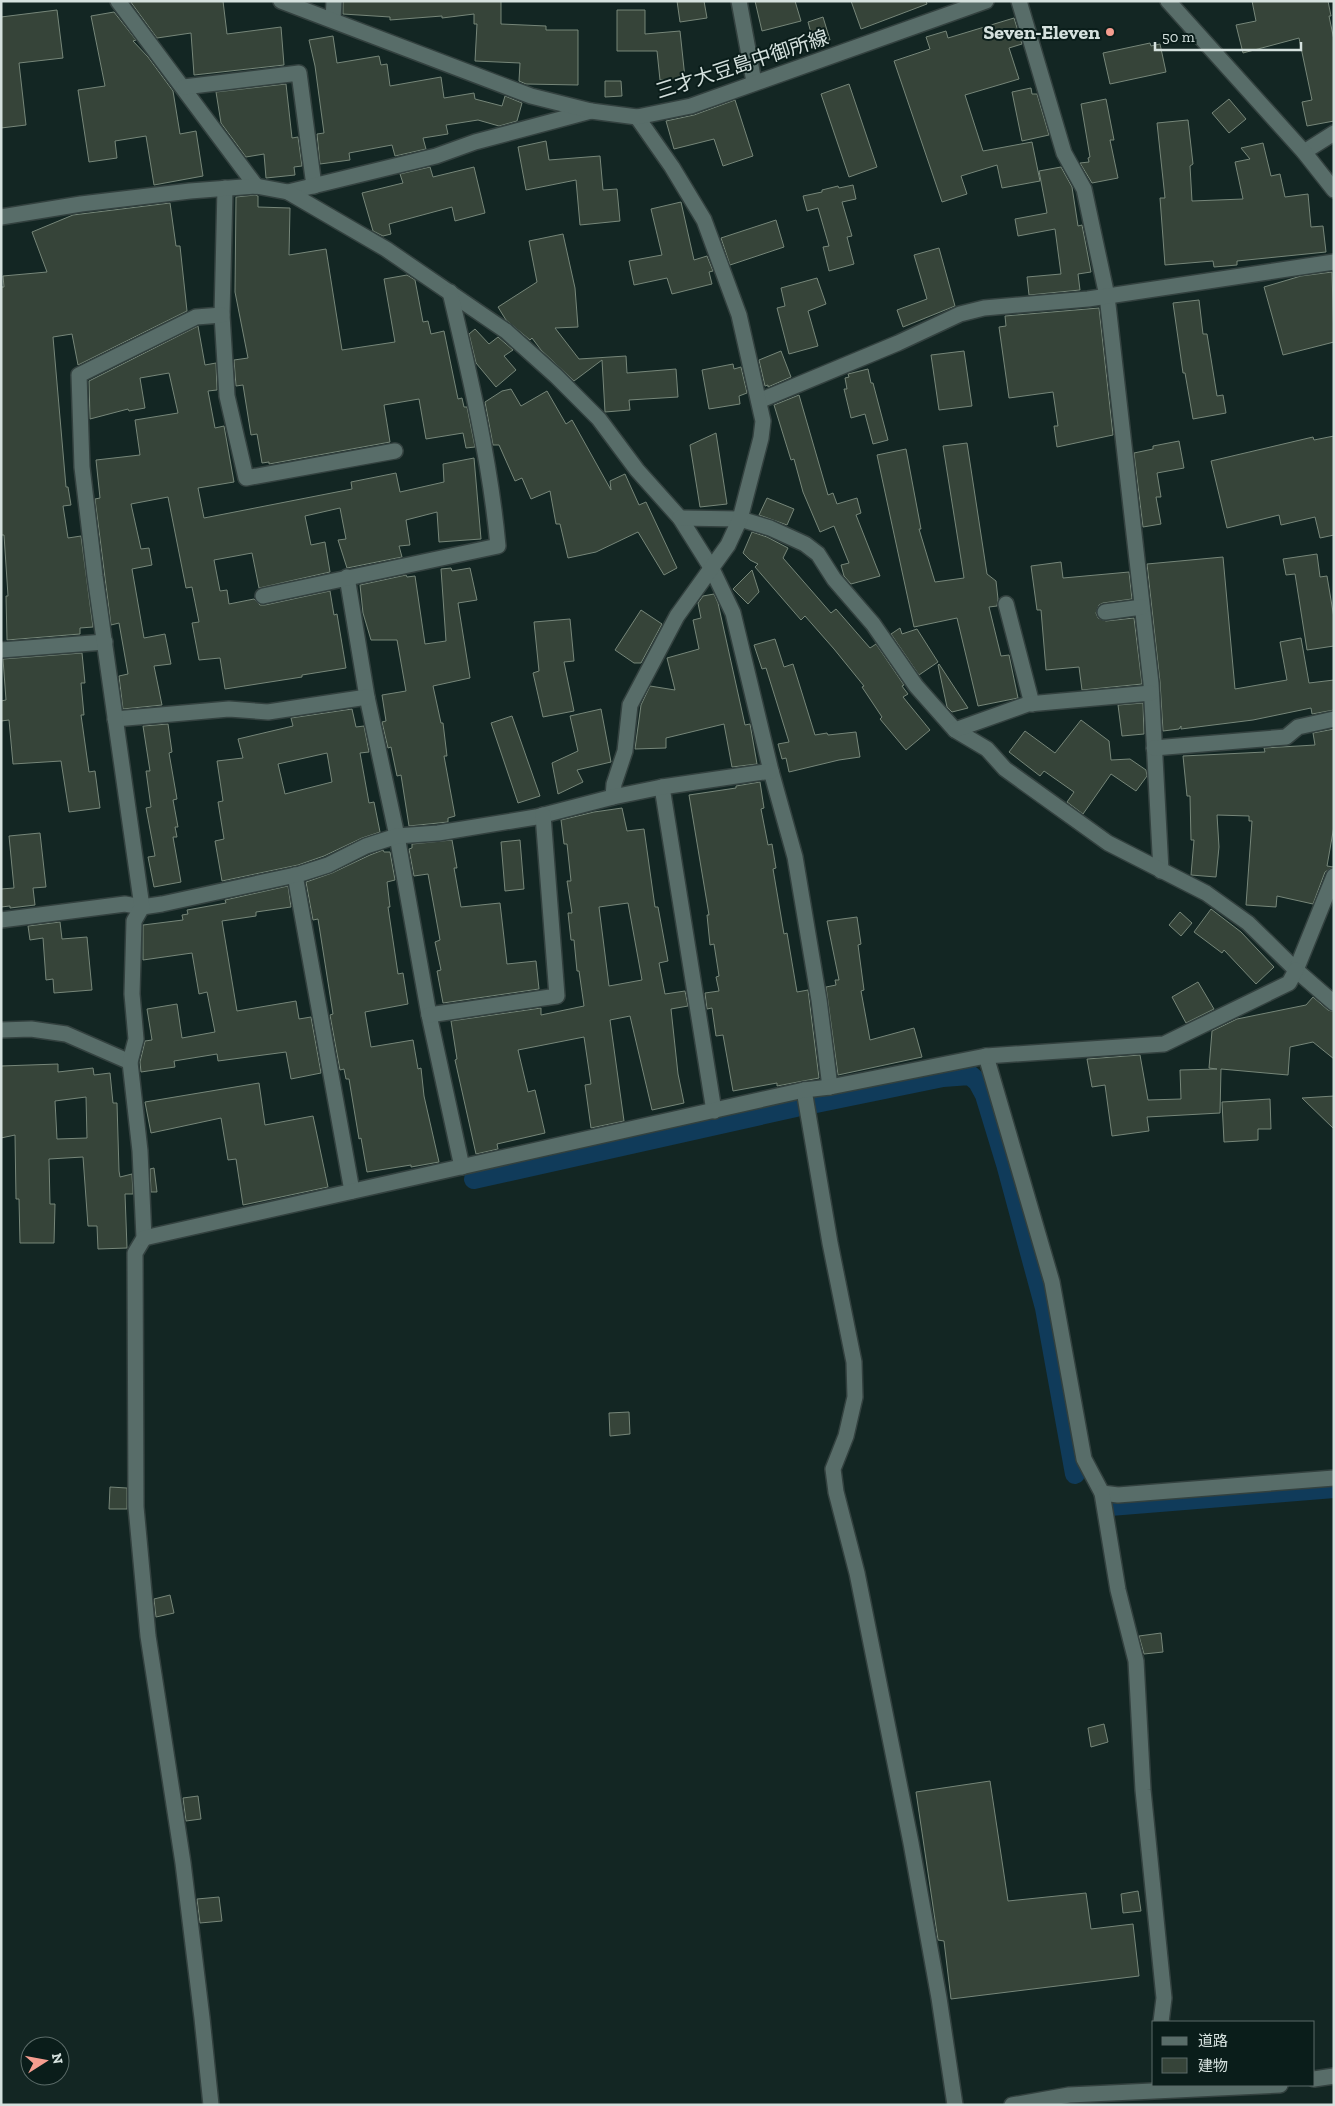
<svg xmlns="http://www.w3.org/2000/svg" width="1335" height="2106" viewBox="0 0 1335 2106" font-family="'Zilla Slab','Noto Sans JP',serif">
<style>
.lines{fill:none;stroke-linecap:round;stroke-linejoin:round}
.canal{stroke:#103b5a;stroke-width:20}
.building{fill:#364439;stroke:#768679;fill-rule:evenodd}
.street-casing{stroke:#33413f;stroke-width:18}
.secondary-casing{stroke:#33413f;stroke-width:18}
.street{stroke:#586d69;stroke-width:15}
.secondary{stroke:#586d69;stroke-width:15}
.poi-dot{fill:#f59d8f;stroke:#0a1d1a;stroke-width:2}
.labels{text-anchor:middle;stroke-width:4;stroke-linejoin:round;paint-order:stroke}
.poi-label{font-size:20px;font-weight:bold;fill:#d5e1de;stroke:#0a1d1a;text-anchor:end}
.street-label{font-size:20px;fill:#d5e1de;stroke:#0a1d1a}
</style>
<rect width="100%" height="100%" fill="#132623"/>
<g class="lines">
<!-- canal -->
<g class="canal">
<path d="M816 1103 943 1077 970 1075 978 1082 985 1095 1006 1164 1045 1308 1075 1474"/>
<path d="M474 1179 796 1107"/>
<path d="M1110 1506 1334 1488"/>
</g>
</g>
<!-- building -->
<g class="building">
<path d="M130 1H223L227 34 281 27 284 65 194 75 191 33 157 38Z"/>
<path d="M343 1H501V24L546 26V30H578V85L526 84 519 81 520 63 475 61 477 24H474V14L442 18V16L390 20V17L343 14Z"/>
<path d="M677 1H704L707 18 680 22Z"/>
<path d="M755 1H795L801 21 762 31Z"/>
<path d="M851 1H926L927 4 861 29Z"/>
<path d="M1252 1H1328L1331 16H1329L1334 40V121L1307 126 1302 102 1312 100 1299 38 1243 53 1236 25 1256 21Z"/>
<path d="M57 10 63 58 19 63 26 125 1 128V17Z"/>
<path d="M617 10H645V34L680 31 685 78 660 80 657 51H617Z"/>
<path d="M114 12 136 40 133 41 148 57 173 91 180 134 196 131 203 176 154 185 146 136 115 141 117 158 89 162 78 90 105 86 91 16Z"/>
<path d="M823 17 830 40 814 44 808 22Z"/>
<path d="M1014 18 1022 44 1009 48 1019 79 965 95 983 151 1032 142 1040 181 1002 188 997 165 961 176 967 194 942 202 894 61 930 49 926 37 946 31 948 38Z"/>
<path d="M333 36 337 63 379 56 381 65 387 64 390 86 441 77 444 98 474 93 475 99 502 106 505 96 522 103 517 121 499 126 478 120 446 125 448 134 423 138 426 149 395 156 392 145 349 153 350 160 320 164 317 134 324 133 315 66 309 40Z"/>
<path d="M1150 43 1151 46 1160 44 1166 72 1110 84 1103 53Z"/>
<path d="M605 81H621L622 96 605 97Z"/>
<path d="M286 84 292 138 298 137 302 166 294 167 295 175 266 178 264 154 246 157 221 123 216 92Z"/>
<path d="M849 84 877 167 849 177 821 94Z"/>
<path d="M1031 88 1032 94H1037L1049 135 1022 141 1012 92Z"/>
<path d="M1106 99 1114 140H1110L1118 178 1092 183 1080 163 1089 162 1088 158 1090 157 1081 104Z"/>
<path d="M1229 99 1246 119 1229 133 1212 113Z"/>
<path d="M735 100 753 156 723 166 714 139 674 149 666 121 694 115Z"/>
<path d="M1188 120 1193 164 1190 166 1192 201 1243 199 1235 162 1250 159 1241 148 1263 143 1271 176 1280 174 1285 197 1308 194 1311 227 1323 226 1326 252 1237 261V265L1214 267 1213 261 1165 265 1160 198H1165L1157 123Z"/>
<path d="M546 141 549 160 600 156 603 190 617 189 620 221 580 225 576 180 526 190 518 147Z"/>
<path d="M430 167 433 177 474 167 485 213 455 221 452 207 389 224 391 234 383 236 373 231 362 193 403 183 400 174Z"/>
<path d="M1061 167 1072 187 1078 226 1082 225 1091 272 1078 274 1080 290 1029 295 1027 277 1061 274 1055 229 1018 236 1015 219 1047 213 1039 171Z"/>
<path d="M853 185 856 199 842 202 852 236 847 237 854 264 829 271 823 247 829 246 818 208 807 211 803 196 822 192V190L838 186 839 188Z"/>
<path d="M255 195 258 196V207L290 208 289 255 326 249 342 350 395 342 384 279 407 275 415 280 423 322 428 321 431 334 444 331 458 399 462 398 464 407H467L475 447 466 448 463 433 426 439 419 399 384 405 390 442 269 464V462L262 463 257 434 251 435 243 385 236 386 234 360 248 358 235 292 236 197Z"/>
<path d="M681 202 694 260 707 256 713 271 709 272 712 284 672 294 667 278 634 285 629 261 662 255 651 209Z"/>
<path d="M170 203 176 246H180L187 311 78 365 72 334 53 337 66 487H68L71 505 63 506 68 538 81 536 93 627 80 628V634L7 640 6 596H8L4 535H1V287H4L3 276 47 272 32 232 73 215Z"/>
<path d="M776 220 784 247 730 265 721 238Z"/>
<path d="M563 234 575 288 578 327 555 328 579 359 626 356 627 373 676 369 678 397 629 400 630 410 605 412 602 360 574 381 541 350 532 338 530 340 506 320 498 307 537 282 529 241Z"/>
<path d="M939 248 955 306 903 327 897 310 927 299 914 255Z"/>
<path d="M1332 272 1334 342 1283 355 1264 287 1301 276Z"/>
<path d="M817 278 826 304 808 311 818 346 789 354 777 308 785 306 781 288Z"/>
<path d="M1199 300 1203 334H1207L1217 396 1223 395 1226 413 1193 419 1185 373H1183L1173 303Z"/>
<path d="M1099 308 1113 435 1057 447 1054 426H1058L1053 392 1009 398 999 327 1006 326 1005 316Z"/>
<path d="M198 326 205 365 216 363 217 390 208 391 215 428 224 426 234 482 198 488 204 518 352 489 351 482 396 473 400 492 444 482 443 464 474 458 481 539 439 542 437 512 406 520 410 545 399 546 402 557 347 568 338 540 346 539 340 508 305 516 311 545 325 542 330 572 259 588 252 553 214 560 220 591 227 590 229 604 254 599 260 605H265L330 591 334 615 337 614 346 668 302 675V677L225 689 220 658 199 660 192 623 199 622 192 587 186 588 168 497 131 504 141 549 149 548 152 565 132 569 144 638 165 634 171 664 154 666 162 705 123 709 119 676 128 674 119 623 111 625 95 499 100 498 96 460 140 455 135 420 178 413 169 373 140 378 145 408 129 411 128 409 90 419 89 381Z"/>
<path d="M475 329 489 344 498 337 513 350 504 356 516 370 496 387 476 363 469 334Z"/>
<path d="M781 351 791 377 768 387V385L765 386 759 360Z"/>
<path d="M964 351 972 406 939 410 931 355Z"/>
<path d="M733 364 734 369 741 367 747 393 739 396 740 404 709 409 702 370Z"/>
<path d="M868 369 871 383H873L888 440 873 444 865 414 851 418 844 389H847L845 378 849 377 848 374Z"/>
<path d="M511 389 521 406 547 391 566 424 572 420 611 490 610 481 625 474 639 505 646 502 677 568 664 575 638 532 596 552 568 558 560 524H556L550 491 531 499 522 478 515 481 499 445H493L485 402 502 391Z"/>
<path d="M799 395 828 495 833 493 837 504 857 498 861 513 856 515 880 576 851 584 844 576 841 565 849 563 834 526 820 532 803 492 794 459 791 460 774 405Z"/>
<path d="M716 433 727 504 700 507 690 445Z"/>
<path d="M1334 436V535L1320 538 1315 517 1281 525 1279 515 1227 528 1211 461 1313 437 1314 440Z"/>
<path d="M1179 441 1184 468 1157 473 1161 497H1156L1161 524 1143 527 1134 453 1153 449V446Z"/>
<path d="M967 443 987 574 996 581 998 599 997 606 989 607 1001 656 1009 655 1018 698 978 706 957 618 914 627 877 455 906 449 921 529H919L935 582 964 578 943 446Z"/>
<path d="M767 498 794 509 787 525 759 515Z"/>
<path d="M752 532 767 537 788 548 783 558 831 613 836 609 870 648 876 644 904 685 902 686 908 694 903 697 930 730 906 750 880 719 882 717 862 687 864 686 834 649 805 616 801 620 755 567 758 564 750 560 743 553Z"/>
<path d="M1317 554 1320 577 1327 576 1334 618V646L1307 650 1295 574 1286 575 1283 559Z"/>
<path d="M1223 557 1235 689 1287 680 1280 642 1301 638 1309 683 1334 680V710L1312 714 1311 708 1253 720 1181 729V726L1179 729 1163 731 1160 682 1147 564Z"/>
<path d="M1061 562 1063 578 1129 572 1132 599 1103 603 1099 605 1096 613 1098 618 1106 621 1134 618 1142 684 1082 690 1079 667 1046 670 1041 610H1037L1031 566Z"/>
<path d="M451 568 452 571 470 568 477 600 458 603 470 678 433 686 441 723H443L447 756H444L455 816 448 818V822L409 826 401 775 397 776 391 747 388 748 382 722 386 721 382 695 406 691 397 640H371L363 613 360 585 406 575 407 577 415 576 425 644 446 641 441 569Z"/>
<path d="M752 570 759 592 748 604 733 589Z"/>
<path d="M714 594 718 603 745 725 750 724 757 764 732 767 724 724 666 738V748L635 749 641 705 650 686 675 690 667 658 699 649 693 620 701 618 698 603 703 596Z"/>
<path d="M641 610 662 624 641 663H634L615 650Z"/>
<path d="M570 619 574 661 564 662 574 711 543 717 533 673 539 671 534 622Z"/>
<path d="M900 628 902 634 917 629 938 662 919 675 891 634Z"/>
<path d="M775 639 784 667 793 664 815 735 827 733 828 735 856 732 860 757 839 760 789 772 786 758 782 759 778 744 789 742 766 668 762 669 754 645Z"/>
<path d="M82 653 85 683H81L84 715H81L89 772 95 771 100 808 69 812 61 761 13 764 9 720 1 721V701L6 700 3 659Z"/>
<path d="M939 664 968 708 952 712 947 707 938 665Z"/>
<path d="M1143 703 1144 734 1122 736 1118 705Z"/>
<path d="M352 709 356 727 364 726 369 752 360 753 369 803 374 802 380 832 362 838 324 856 298 865 222 881 215 841 224 839 218 802 223 801 217 761 243 758 238 739 293 726 291 718ZM327 753 332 782 285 794 278 764Z"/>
<path d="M601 709 611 762 577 770 583 782 558 794 552 763 578 751 570 716Z"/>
<path d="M512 716 540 796 518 803 491 723Z"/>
<path d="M1081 720 1109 741 1111 760 1130 759 1146 770 1147 776 1136 791 1111 774 1083 814 1067 802 1074 792 1044 771 1040 776 1009 752 1025 731 1055 753Z"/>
<path d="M168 724 172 752 169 753 177 799 173 800 178 827H175L177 837H173L181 882 154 887 148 857 155 856 146 808 151 807 146 771H150L143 726Z"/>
<path d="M1334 729V826L1327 866 1333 867 1325 872 1313 904 1277 896 1276 907 1246 905 1252 821H1249V816L1217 815 1219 847 1216 877 1191 875 1194 840H1191L1190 796H1187L1183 756 1265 752 1264 748 1315 745 1313 733Z"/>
<path d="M760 782 764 808 761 809 768 845 772 844 776 868 773 869 784 934 787 933 797 992 808 990 819 1078 777 1086V1083L733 1091 723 1035 716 1036 712 1008 707 1009 705 993 719 991 716 977 719 976 714 944 710 945 707 915H709L689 795 736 788V786Z"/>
<path d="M622 808 627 831 644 829 655 907H658L668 961 659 963 665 994 685 991 688 1006 671 1009 678 1074 684 1103 652 1110 630 1016 610 1020 624 1121 591 1128 585 1085 591 1084 584 1037 518 1050 528 1092 535 1090 545 1133 497 1144 498 1149 476 1154 455 1060 457 1059 451 1021 541 1008V1015L584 1006 579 971H577L574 940H571L568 913H572L567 881H571L567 844H564L561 820 594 812ZM628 903 642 980 609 986 599 907Z"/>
<path d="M40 833 46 887 33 888 35 905 10 908V906L1 907V889L14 888 9 836Z"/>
<path d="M452 840 457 868H454L461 907 500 903 507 964 536 961 539 989 443 1003 437 971 441 970 435 942 440 940 428 874 414 876 409 849 412 848V844Z"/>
<path d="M520 840 524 889 505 891 501 842Z"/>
<path d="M383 850 384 852H390L395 880 387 882 390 907H388L398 974 403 973 408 1004 365 1012 371 1047 413 1040 418 1069 421 1068 424 1096 439 1162 411 1167V1165L367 1172 361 1138 359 1139 349 1079H346L344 1069 340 1070 330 1015 333 1014 318 919 313 920 306 882 332 873 370 855Z"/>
<path d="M288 886 291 907 256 912V916L222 921 237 1011 296 1001 299 1019 311 1017 321 1073 291 1079 286 1052 218 1061 217 1054 174 1061 175 1067 141 1072 140 1062 145 1041 152 1040 147 1009 177 1004 182 1038 215 1032 207 992 199 994 192 953 143 960V925L183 920 182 915 188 914 187 910 226 903 225 900Z"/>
<path d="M1211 909 1241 932 1274 967 1256 984 1224 950 1222 953 1194 932Z"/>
<path d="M1180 912 1192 923 1181 936 1169 925Z"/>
<path d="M857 917 861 944 858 945 864 990 861 991 870 1040 914 1028 922 1057 838 1075 826 987 836 985 835 980H839L827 921Z"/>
<path d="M60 922 62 939 87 937 92 990 54 993 53 979 46 980 43 938 30 940 28 926Z"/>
<path d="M1198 982 1214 1009 1186 1023 1172 997Z"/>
<path d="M1313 997 1328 1010 1334 1012V1059L1313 1042 1290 1047 1288 1075 1221 1069 1220 1113 1147 1117 1149 1131 1112 1136 1105 1085 1092 1087 1087 1059 1140 1055 1148 1100 1181 1099 1180 1070 1217 1069 1209 1068 1212 1031 1237 1019 1306 1005Z"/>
<path d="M58 1064V1072L93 1068 94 1075 110 1073 113 1103H117L119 1171 120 1177 132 1174 133 1194H125L127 1248 98 1249 97 1226H88L83 1157 49 1159 50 1204H55L54 1243H20L19 1199H16L15 1135 1 1138V1066ZM86 1097 87 1138 57 1139 55 1101Z"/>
<path d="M259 1083 265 1125 313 1116 328 1187 243 1205 236 1159 228 1160 221 1118 151 1133 145 1102Z"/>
<path d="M1334 1096V1129L1302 1098Z"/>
<path d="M1270 1099 1271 1129H1258V1140L1224 1142 1222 1102Z"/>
<path d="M154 1168 157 1192H151L150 1169Z"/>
<path d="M629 1412 630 1434 610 1436 609 1413Z"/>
<path d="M110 1487 127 1488V1509H109Z"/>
<path d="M170 1595 174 1613 156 1617 154 1599Z"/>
<path d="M1161 1633 1163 1652 1144 1654 1139 1636Z"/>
<path d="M1104 1724 1108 1742 1091 1747 1088 1728Z"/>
<path d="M990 1781 1008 1901 1086 1893 1091 1929 1133 1924 1139 1976 951 1999 944 1941 938 1940 916 1792Z"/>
<path d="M198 1796 201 1819 186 1821 183 1798Z"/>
<path d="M1138 1891 1141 1911 1123 1913 1121 1894Z"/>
<path d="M219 1897 222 1921 200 1923 197 1899Z"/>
</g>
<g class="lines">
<defs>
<g id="street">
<path d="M118 1 256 186"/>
<path d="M739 1 754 82"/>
<path d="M1019 1 1064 153 1084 189 1107 296 1151 683 1161 871"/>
<path d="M333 20 334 1"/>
<path d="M184 87 299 73 314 186"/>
<path d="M1304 152 1334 133"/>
<path d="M225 188 222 315 227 396 246 478 395 451"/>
<path d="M288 192 436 156 475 142 591 111"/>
<path d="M1 217 81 204 190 191 256 186 288 192 386 249 506 331 556 376 599 419 637 470 680 518 712 569 733 613 771 771 795 857 819 1000 830 1087"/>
<path d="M759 401 898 343 960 314 984 308 1088 299 1334 262"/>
<path d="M680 518 740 519 770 528 805 544 818 554 834 579 873 624 916 686 955 730 987 749 1005 769 1108 843 1206 893 1248 923 1296 970 1334 1003"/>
<path d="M347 577 367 697 397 836 429 1015 462 1167"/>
<path d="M263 596 498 546C490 460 470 376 450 292"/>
<path d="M1006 604 1032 704"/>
<path d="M1105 612 1142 607"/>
<path d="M1 650 105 642"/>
<path d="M115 719 229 709 268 712 367 697"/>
<path d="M955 730 1028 704 1151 693"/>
<path d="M1154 748 1286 737 1298 727 1334 719"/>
<path d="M662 787 714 1111"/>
<path d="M613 797 614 784 625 751 630 705 677 616 728 545 740 519 761 438 763 421 739 315 704 220 672 167 637 117"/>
<path d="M295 875 352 1191"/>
<path d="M1 920 125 904 142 907 162 904 300 874 328 865 366 846 397 836 438 833 536 817 613 797 662 787 771 771"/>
<path d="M1296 970 1334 876"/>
<path d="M429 1015 557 996 543 815"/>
<path d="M1 1030 31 1029 66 1034 130 1062"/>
<path d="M986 1056 1052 1282 1084 1459 1102 1493 1118 1495 1334 1478"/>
<path d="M804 1090 830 1243 854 1362 855 1397 846 1436 833 1469 836 1492 857 1573 911 1843 939 1998 955 2105"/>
<path d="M1102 1493 1118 1590 1136 1661 1143 1790 1164 1998 1161 2022"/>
<path d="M1314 2079 1334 2076"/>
<path d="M211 2105 202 2018 183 1863 148 1636 136 1507 135 1253 144 1238 140 1151 130 1062 136 1039 132 994 134 921 142 907 95 576 82 467 79 375 196 317 222 315"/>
<path d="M1012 2105 1069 2095 1280 2085"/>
</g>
<g id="secondary">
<path d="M281 1 531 96 591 111 637 117 691 106 986 1"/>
<path d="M1168 1 1304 152 1334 190"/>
<path d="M144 1238 804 1090 830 1087 986 1056 1164 1044 1289 983 1296 970"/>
</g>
</defs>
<!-- street casing -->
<use href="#street" class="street-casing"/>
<!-- secondary casing -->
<use href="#secondary" class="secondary-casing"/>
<!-- street -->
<use href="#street" class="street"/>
<!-- secondary -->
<use href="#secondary" class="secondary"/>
</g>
<!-- markers -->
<circle class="poi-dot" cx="1110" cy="32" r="5"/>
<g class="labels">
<!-- poi labels -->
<g class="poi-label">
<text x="1100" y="39">Seven-Eleven</text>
</g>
<!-- street labels -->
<g class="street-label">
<text transform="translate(742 64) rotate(-18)" y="7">三才大豆島中御所線</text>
</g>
</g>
<!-- border -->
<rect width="1335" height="2106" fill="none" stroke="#d5e1de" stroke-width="5"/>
<!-- legend -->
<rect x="1152" y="2021" width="162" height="65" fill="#0a1d1a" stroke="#5b6b68"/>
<rect x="1162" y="2037" width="25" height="8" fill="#586d69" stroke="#5b6b68"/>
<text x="1198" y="2046" font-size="15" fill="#d5e1de">道路</text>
<rect x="1162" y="2058" width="25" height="15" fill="#364439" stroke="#5b6b68"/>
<text x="1198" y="2071" font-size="15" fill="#d5e1de">建物</text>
<!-- north arrow -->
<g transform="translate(45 2061) rotate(79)"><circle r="24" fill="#0a1d1a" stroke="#5b6b68"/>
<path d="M0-4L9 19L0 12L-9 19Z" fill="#f59d8f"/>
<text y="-8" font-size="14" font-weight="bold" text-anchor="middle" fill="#d5e1de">N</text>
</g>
<!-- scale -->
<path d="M1155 42v8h146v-8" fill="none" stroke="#d5e1de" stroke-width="2.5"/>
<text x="1162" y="42" font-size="15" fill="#d5e1de" stroke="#0a1d1a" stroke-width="4" paint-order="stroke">50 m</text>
</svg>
